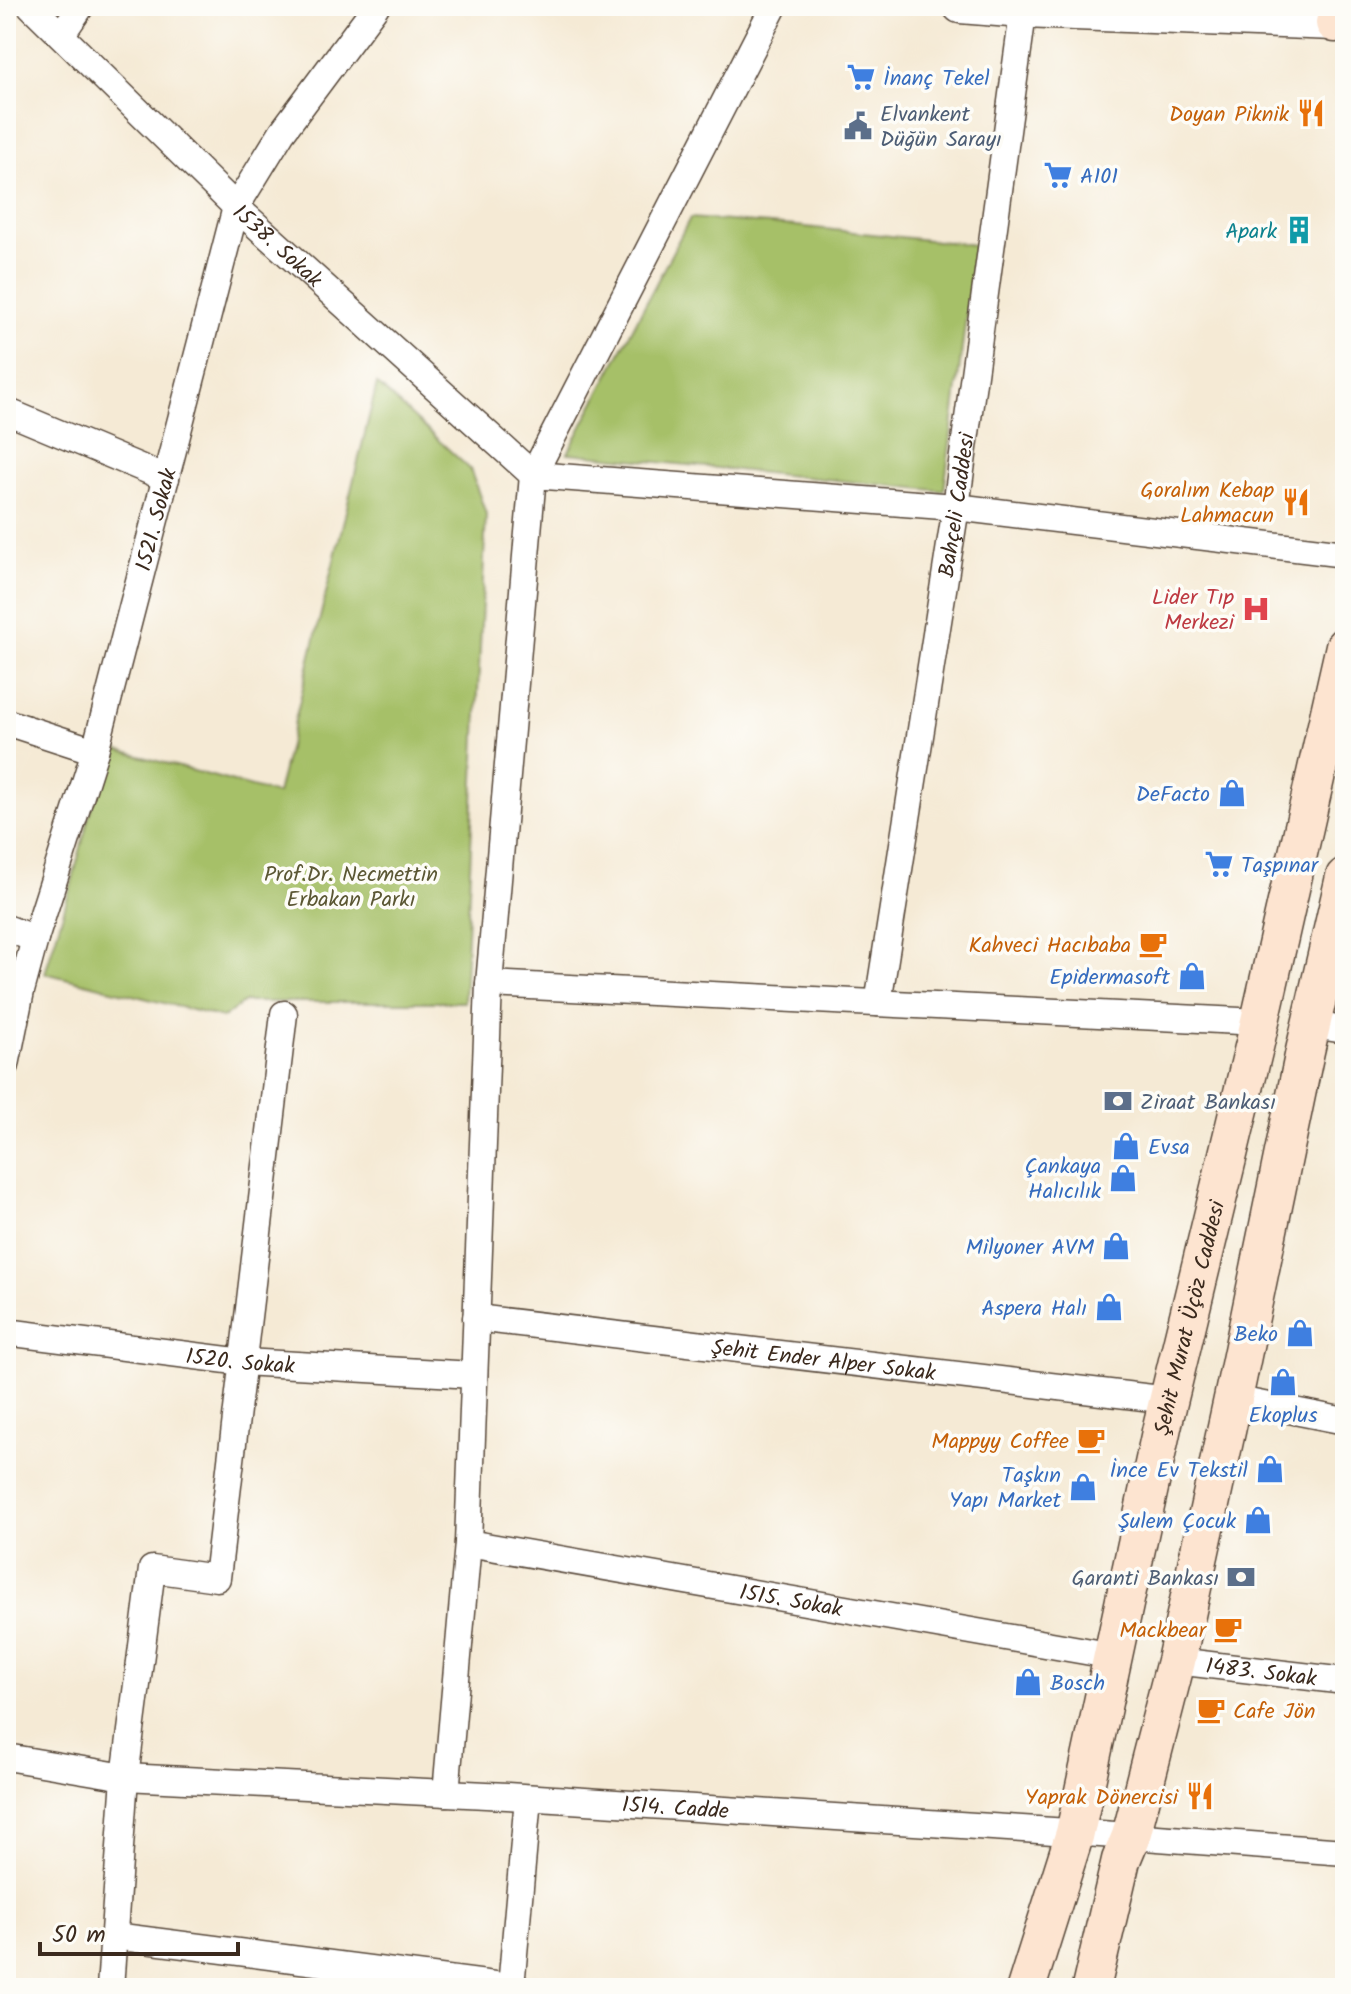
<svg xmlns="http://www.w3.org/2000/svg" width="1351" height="1994" viewBox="0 0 1351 1994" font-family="Kalam,sans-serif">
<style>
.green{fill:#a6c067;stroke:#707542;stroke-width:2}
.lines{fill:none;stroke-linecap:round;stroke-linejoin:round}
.minor-casing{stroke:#574739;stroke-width:29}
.tertiary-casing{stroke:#574739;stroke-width:37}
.secondary-casing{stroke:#574739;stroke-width:41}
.minor{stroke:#fff;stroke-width:26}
.tertiary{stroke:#fff;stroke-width:34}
.secondary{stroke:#fde4d0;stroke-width:38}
.labels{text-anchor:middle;stroke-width:7;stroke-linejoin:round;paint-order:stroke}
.shop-label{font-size:22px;fill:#366cbe;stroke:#fdfcf7;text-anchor:end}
.service-label{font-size:22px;fill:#4e5e75;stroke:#fdfcf7;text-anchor:start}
.food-label{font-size:22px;fill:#c56008;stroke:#fdfcf7;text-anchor:end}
.culture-label{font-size:22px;fill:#0d838f;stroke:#fdfcf7;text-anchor:end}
.street-label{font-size:22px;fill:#3b2a1e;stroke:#fdfcf7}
.health-label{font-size:22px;fill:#be3a42;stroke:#fdfcf7;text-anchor:end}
.park-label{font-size:22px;fill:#5b5734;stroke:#fdfcf7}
</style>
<rect width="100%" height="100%" fill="#fdfcf7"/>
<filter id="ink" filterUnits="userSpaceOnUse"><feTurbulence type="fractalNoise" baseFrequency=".0125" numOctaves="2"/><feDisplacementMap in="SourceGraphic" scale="16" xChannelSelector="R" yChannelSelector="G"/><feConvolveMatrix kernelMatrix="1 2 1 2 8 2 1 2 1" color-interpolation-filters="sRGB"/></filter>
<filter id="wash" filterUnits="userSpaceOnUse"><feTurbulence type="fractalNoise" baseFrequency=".006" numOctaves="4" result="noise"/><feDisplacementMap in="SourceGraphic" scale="32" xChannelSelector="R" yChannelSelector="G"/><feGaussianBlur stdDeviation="1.8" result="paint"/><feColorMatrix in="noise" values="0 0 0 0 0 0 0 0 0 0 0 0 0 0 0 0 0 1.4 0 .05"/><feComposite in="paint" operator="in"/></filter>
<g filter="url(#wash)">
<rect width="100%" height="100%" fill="#f5ead5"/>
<!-- green -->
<g class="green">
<path d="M690 218 796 226 975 245 944 491 568 453Z"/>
<path d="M377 384 470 469 486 514 464 1002H244L223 1018 45 973 71 886 107 747 277 794Z"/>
</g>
</g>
<g filter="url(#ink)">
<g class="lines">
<defs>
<g id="minor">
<path id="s1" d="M31 6 236 207 533 475 956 507 1345 554"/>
<path d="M61 35 81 6"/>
<path d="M6 411 166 478"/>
<path d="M6 722 95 751"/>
<path d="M6 928 35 939"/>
<path d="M489 984 1260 1022"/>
<path id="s2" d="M878 1003 956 507 1024 6"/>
<path d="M1312 1025 1345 1030"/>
<path id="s3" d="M6 1065 21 991 35 939 95 751 236 207 282 132 376 6"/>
<path id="s4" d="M476 1318 1169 1400"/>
<path id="s5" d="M6 1332 243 1362 474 1375"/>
<path d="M1233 1399 1345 1421"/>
<path id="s6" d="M468 1543 1114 1656"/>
<path id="s7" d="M1176 1661 1345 1681"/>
<path id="s8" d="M6 1757 125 1777 507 1796 1131 1836 1345 1852"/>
<path d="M446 1793 468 1543 489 984 533 475 774 6"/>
<path d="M114 1936 518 1988"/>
<path d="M511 1987 528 1798"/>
<path d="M110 1988 125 1777 152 1569 217 1578 284 1014"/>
</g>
<path id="tertiary" d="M960 6 1023 11 1335 23"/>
<g id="secondary">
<path d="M1335 23 1345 18"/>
<path id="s9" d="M1026 1988 1075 1833 1162 1427 1255 1043 1345 646"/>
<path d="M1091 1988 1121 1860 1131 1836 1176 1661 1233 1399 1305 1051 1345 877"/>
</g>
</defs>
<!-- minor casing -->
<use href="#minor" class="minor-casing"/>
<!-- tertiary casing -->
<use href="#tertiary" class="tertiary-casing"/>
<!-- secondary casing -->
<use href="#secondary" class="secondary-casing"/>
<!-- minor -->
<use href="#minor" class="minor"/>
<!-- tertiary -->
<use href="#tertiary" class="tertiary"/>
<!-- secondary -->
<use href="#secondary" class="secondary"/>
</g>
</g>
<!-- icons -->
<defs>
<symbol id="supermarket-bare" viewBox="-9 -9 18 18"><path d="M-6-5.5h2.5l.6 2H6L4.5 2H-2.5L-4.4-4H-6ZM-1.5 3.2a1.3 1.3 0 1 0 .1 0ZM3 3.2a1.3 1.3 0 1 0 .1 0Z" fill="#3f7fe0" stroke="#fdfcf7" stroke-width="2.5" paint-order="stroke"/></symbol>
<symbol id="restaurant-bare" viewBox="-9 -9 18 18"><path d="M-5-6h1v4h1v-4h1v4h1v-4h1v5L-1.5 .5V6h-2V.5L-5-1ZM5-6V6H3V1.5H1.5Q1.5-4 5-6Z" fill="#e8710a" stroke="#fdfcf7" stroke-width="2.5" paint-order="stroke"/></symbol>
<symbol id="civic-bare" viewBox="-9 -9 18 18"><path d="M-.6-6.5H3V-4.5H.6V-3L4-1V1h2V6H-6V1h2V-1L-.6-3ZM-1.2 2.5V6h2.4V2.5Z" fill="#5c6f8a" stroke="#fdfcf7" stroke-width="2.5" paint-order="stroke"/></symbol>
<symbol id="building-bare" viewBox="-9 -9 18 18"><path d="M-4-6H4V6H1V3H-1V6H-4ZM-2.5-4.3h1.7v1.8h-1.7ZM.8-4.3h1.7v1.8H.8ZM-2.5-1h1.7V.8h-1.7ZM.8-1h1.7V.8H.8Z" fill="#0f9aa8" stroke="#fdfcf7" stroke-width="2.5" paint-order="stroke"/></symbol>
<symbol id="hospital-bare" viewBox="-9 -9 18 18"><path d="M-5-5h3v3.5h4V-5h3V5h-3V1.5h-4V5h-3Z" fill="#e0444e" stroke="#fdfcf7" stroke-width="2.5" paint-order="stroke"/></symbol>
<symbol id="shop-bare" viewBox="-9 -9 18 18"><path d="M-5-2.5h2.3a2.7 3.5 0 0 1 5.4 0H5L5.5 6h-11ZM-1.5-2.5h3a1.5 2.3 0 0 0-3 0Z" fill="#3f7fe0" stroke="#fdfcf7" stroke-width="2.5" paint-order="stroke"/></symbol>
<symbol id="cafe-bare" viewBox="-9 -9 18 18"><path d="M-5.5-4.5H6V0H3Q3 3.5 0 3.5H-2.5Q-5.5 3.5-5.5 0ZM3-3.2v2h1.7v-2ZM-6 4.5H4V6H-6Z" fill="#e8710a" stroke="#fdfcf7" stroke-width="2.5" paint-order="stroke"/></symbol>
<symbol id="bank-bare" viewBox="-9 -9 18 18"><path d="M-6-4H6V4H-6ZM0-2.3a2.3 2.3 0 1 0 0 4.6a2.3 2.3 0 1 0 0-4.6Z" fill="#5c6f8a" stroke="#fdfcf7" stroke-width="2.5" paint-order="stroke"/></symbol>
</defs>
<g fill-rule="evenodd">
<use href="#supermarket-bare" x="841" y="57" width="40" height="40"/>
<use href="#restaurant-bare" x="1291" y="93" width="40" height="40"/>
<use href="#civic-bare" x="838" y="106" width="40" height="40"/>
<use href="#supermarket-bare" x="1038" y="155" width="40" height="40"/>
<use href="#building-bare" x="1279" y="210" width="40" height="40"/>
<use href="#restaurant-bare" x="1276" y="482" width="40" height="40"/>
<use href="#hospital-bare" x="1236" y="589" width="40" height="40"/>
<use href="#shop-bare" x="1212" y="773" width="40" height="40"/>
<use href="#supermarket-bare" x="1199" y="844" width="40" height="40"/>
<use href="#cafe-bare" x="1133" y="924" width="40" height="40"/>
<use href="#shop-bare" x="1172" y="956" width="40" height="40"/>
<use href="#bank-bare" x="1098" y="1081" width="40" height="40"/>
<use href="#shop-bare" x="1106" y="1126" width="40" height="40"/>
<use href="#shop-bare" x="1103" y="1158" width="40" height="40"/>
<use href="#shop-bare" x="1096" y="1226" width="40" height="40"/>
<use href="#shop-bare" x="1089" y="1287" width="40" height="40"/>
<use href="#shop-bare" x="1280" y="1313" width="40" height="40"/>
<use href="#shop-bare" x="1263" y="1362" width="40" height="40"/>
<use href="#cafe-bare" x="1071" y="1420" width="40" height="40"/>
<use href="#shop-bare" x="1250" y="1449" width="40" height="40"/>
<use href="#shop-bare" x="1063" y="1467" width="40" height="40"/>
<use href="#shop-bare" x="1238" y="1500" width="40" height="40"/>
<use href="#bank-bare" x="1221" y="1557" width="40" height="40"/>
<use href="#cafe-bare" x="1208" y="1609" width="40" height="40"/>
<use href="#shop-bare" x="1008" y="1662" width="40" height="40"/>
<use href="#cafe-bare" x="1191" y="1690" width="40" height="40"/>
<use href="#restaurant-bare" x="1180" y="1776" width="40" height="40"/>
</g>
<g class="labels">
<!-- shop labels -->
<g class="shop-label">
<text x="883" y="85" text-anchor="start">İnanç Tekel</text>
<text x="1080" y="183" text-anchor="start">A101</text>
<text x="1210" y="801">DeFacto</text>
<text x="1241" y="872" text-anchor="start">Taşpınar</text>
<text x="1170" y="984">Epidermasoft</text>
<text x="1148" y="1154" text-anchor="start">Evsa</text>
<text x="1101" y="1173">Çankaya<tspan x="1101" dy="25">Halıcılık</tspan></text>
<text x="1094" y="1254">Milyoner AVM</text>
<text x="1087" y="1315">Aspera Halı</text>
<text x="1278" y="1341">Beko</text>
<text x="1283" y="1422" text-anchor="middle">Ekoplus</text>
<text x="1248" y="1477">İnce Ev Tekstil</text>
<text x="1061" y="1482">Taşkın<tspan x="1061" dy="25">Yapı Market</tspan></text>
<text x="1236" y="1528">Şulem Çocuk</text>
<text x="1050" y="1690" text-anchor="start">Bosch</text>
</g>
<!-- service labels -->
<g class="service-label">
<text x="880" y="121">Elvankent<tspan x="880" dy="25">Düğün Sarayı</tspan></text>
<text x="1140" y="1109">Ziraat Bankası</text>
<text x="1219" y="1585" text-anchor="end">Garanti Bankası</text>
</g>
<!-- food labels -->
<g class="food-label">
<text x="1289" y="121">Doyan Piknik</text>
<text x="1274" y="497">Goralım Kebap<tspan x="1274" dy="25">Lahmacun</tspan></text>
<text x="1131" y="952">Kahveci Hacıbaba</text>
<text x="1069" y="1448">Mappyy Coffee</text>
<text x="1206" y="1637">Mackbear</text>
<text x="1233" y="1718" text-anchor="start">Cafe Jön</text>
<text x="1178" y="1804">Yaprak Dönercisi</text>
</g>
<!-- culture labels -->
<g class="culture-label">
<text x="1277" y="238">Apark</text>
</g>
<!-- street labels -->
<g class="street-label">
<text dy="8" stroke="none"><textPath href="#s1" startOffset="344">1538. Sokak</textPath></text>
<text dy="8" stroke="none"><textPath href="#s2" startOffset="504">Bahçeli Caddesi</textPath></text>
<text dy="8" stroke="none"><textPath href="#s3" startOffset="566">1521. Sokak</textPath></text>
<text dy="8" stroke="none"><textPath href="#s9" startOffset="690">Şehit Murat Üçöz Caddesi</textPath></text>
<text dy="8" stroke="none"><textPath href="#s5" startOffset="236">1520. Sokak</textPath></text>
<text dy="8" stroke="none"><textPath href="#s4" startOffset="350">Şehit Ender Alper Sokak</textPath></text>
<text dy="8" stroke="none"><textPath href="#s6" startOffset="328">1515. Sokak</textPath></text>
<text dy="8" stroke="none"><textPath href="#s7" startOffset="86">1483. Sokak</textPath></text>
<text dy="8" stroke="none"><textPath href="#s8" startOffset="672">1514. Cadde</textPath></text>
</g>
<!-- health labels -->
<g class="health-label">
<text x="1234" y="604">Lider Tıp<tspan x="1234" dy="25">Merkezi</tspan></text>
</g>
<!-- park labels -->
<g class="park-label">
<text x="351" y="881">Prof.Dr. Necmettin<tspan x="351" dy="25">Erbakan Parkı</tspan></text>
</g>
</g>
<!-- margin -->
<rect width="1351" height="1994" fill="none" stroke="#fdfcf7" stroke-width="32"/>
<!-- scale -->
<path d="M40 1942v12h198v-12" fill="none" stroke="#3b2a1e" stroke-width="4"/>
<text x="52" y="1942" font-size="24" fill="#3b2a1e" stroke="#fdfcf7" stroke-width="6" paint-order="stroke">50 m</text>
</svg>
